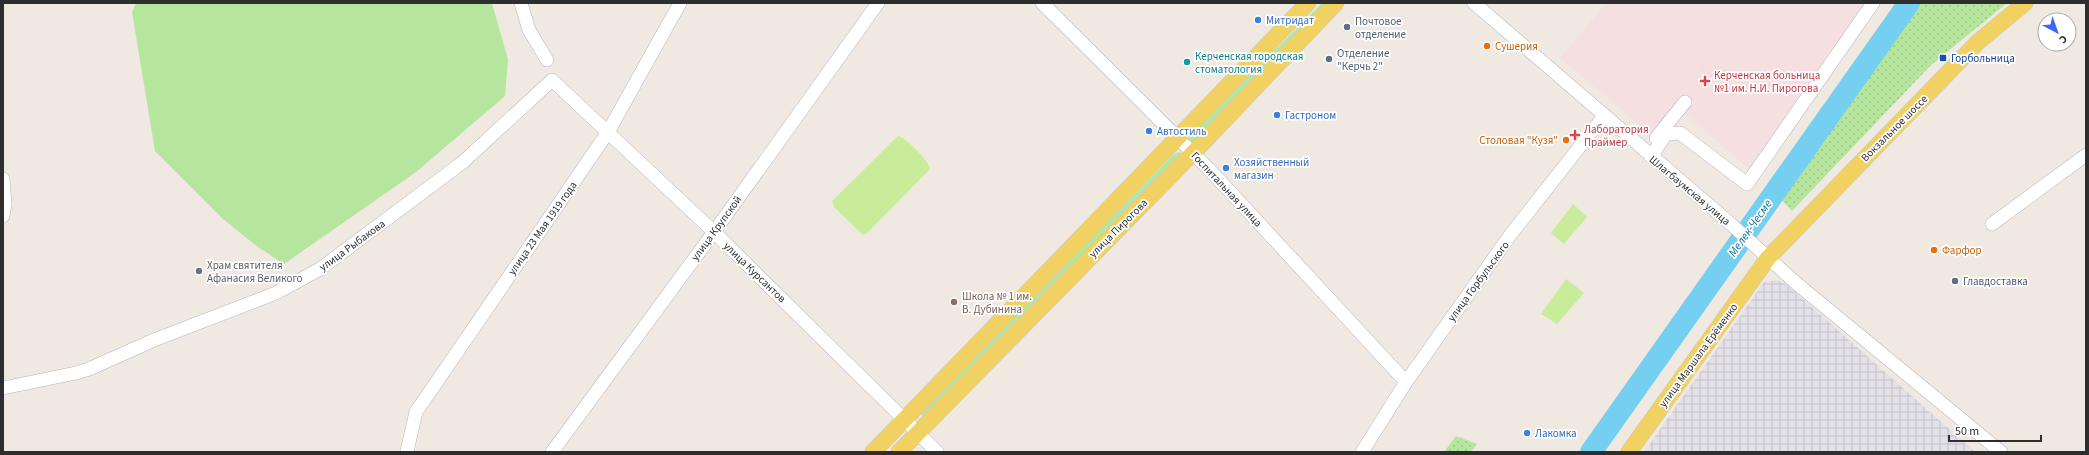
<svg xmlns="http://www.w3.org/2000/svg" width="2089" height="455" viewBox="0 0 2089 455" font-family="'Source Sans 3',sans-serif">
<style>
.industrial{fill:url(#industrial-grid)}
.medical{fill:#f5dfe0}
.grass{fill:#b6e59e}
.park{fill:url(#park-dots)}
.pitch{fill:#c9ec9a}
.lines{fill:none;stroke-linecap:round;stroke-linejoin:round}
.river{stroke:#75cff0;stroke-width:22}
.minor-casing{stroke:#b4b7c1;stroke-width:14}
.major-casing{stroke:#c9c9c9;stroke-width:17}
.minor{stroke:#fff;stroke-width:13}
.major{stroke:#f2d163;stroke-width:16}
.shop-dot{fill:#3f7fe0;stroke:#fff;stroke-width:1.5}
.service-dot{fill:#5c6f8a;stroke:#fff;stroke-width:1.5}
.food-dot{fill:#e8710a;stroke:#fff;stroke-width:1.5}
.transit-dot{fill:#1a4fb4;stroke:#fff;stroke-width:1.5}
.culture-dot{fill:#0f9aa8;stroke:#fff;stroke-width:1.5}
.health-dot{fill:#e0444e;stroke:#fff;stroke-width:1.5}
.worship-dot{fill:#6b7280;stroke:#fff;stroke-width:1.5}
.education-dot{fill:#8d6e63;stroke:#fff;stroke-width:1.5}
.labels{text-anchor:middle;stroke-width:3.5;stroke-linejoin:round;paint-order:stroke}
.shop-label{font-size:11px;fill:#366cbe;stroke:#fff;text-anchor:start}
.service-label{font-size:11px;fill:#4e5e75;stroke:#fff;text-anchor:start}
.food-label{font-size:11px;fill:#c56008;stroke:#fff;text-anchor:start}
.culture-label{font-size:11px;fill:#0d838f;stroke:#fff;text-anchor:start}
.transit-label{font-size:11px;fill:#164399;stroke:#fff;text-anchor:start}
.health-label{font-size:11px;fill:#be3a42;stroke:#fff;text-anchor:start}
.street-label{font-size:11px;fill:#2e2e2e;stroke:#fff}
.worship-label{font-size:11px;fill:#5b616d;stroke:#fff;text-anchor:start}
.education-label{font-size:11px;fill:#785e54;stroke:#fff;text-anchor:start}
.water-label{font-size:12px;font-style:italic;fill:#0d6fa3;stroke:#fff}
</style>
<defs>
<pattern id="industrial-grid" width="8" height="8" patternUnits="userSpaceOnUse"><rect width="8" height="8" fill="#e3e1e8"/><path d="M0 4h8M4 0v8" fill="none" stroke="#c3c1c7"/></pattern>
<pattern id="park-dots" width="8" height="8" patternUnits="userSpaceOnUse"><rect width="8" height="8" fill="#b6e59e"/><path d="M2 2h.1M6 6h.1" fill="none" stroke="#9dc588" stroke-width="1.8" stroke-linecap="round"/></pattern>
</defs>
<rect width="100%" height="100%" fill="#efe9e1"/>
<!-- industrial -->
<path class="industrial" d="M1777 280 1787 285 1975 452H1644L1764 282Z"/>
<!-- medical -->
<path class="medical" d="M1606 3H1873L1759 178 1675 105 1651 135 1560 58Z"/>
<!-- grass -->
<g class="grass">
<path d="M136 3H492L508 60 505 96 416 172 284 264 258 247 223 219 155 151 132 12Z"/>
<path d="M1322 3H1338L1193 145 1188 139 1191 134Z"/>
<path d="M1178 152 1184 154 923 420 921 413 926 407 1173 155Z"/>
</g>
<!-- park -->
<g class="park">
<path d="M1919 3H2007L1931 65 1792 211 1779 197Z"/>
<path d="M1456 436 1477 444 1471 452H1444Z"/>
</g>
<!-- pitch -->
<g class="pitch">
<path d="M898 136C904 136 930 162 930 169L867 233 863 235 834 207 832 201Z"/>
<path d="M1573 204 1587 217 1564 244 1551 233Z"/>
<path d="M1566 279 1584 293 1557 324 1541 314Z"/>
</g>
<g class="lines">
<!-- river -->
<path class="river" d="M1591 452 1909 3"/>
<defs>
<g id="minor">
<path d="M521 3 529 30 547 60"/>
<path d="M1042 3 1208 168 1406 382"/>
<path d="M1474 3 1732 225 1796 283 2001 452"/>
<path d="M1656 138 1685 102"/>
<path d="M1651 157 1666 134 1680 133 1747 184 1873 3"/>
<path d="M3 179 5 204 3 216"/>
<path d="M1992 224 2086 155"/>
<path d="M3 388 76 373 89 369 154 340 276 293 320 269 463 162 552 80 714 232 937 452"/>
<path d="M407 451 416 412 608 132 680 3"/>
<path d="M552 452 714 232 878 3"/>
<path d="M1362 452 1406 382 1511 234 1604 116"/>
</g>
<g id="major">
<path d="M873 452 1308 3"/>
<path d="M899 452 1193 153 1336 3"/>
<path d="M1629 452 1768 258 1978 42 2025 3"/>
</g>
</defs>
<!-- minor casing -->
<use href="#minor" class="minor-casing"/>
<!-- major casing -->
<use href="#major" class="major-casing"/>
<!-- minor -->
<use href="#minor" class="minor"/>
<!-- major -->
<use href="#major" class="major"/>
</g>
<!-- markers -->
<g class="shop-dot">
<circle cx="1258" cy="20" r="4"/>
<circle cx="1277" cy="115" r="4"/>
<circle cx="1149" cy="131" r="4"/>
<circle cx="1226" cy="168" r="4"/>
<circle cx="1527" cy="433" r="4"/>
</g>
<g class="service-dot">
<circle cx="1347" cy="27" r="4"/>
<circle cx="1329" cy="59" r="4"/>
<circle cx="1955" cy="281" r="4"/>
</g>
<g class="food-dot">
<circle cx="1487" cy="46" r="4"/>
<circle cx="1566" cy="140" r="4"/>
<circle cx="1934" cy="250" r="4"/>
</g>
<rect class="transit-dot" x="1939" y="54" width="8" height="8" rx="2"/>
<circle class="culture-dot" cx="1187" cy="62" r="4"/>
<g class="health-dot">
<path d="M1703 75h4v4h4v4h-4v4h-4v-4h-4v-4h4z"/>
<path d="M1573 129h4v4h4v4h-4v4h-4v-4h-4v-4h4z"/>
</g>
<circle class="worship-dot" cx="199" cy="271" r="4"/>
<circle class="education-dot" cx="954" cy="302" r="4"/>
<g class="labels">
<!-- shop labels -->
<g class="shop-label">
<text x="1266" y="24">Митридат</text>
<text x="1285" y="119">Гастроном</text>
<text x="1157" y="135">Автостиль</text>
<text x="1234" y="166">Хозяйственный<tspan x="1234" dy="13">магазин</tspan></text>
<text x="1535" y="437">Лакомка</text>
</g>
<!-- service labels -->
<g class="service-label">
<text x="1355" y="25">Почтовое<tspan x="1355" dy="13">отделение</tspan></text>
<text x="1337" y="57">Отделение<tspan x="1337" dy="13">"Керчь 2"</tspan></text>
<text x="1963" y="285">Главдоставка</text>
</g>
<!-- food labels -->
<g class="food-label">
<text x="1495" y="50">Сушерия</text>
<text x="1558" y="144" text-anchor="end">Столовая "Кузя"</text>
<text x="1942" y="254">Фарфор</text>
</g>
<!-- culture labels -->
<g class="culture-label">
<text x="1195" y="60">Керченская городская<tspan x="1195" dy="13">стоматология</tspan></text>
</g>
<!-- transit labels -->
<g class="transit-label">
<text x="1951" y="62">Горбольница</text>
</g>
<!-- health labels -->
<g class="health-label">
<text x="1714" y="79">Керченская больница<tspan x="1714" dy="13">№1 им. Н.И. Пирогова</tspan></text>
<text x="1584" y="133">Лаборатория<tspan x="1584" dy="13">Праймер</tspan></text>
</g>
<!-- street labels -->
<g class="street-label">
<text transform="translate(1894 128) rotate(-45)" y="4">Вокзальное шоссе</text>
<text transform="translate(1227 189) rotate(47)" y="4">Госпитальная улица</text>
<text transform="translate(1690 190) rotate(40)" y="4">Шлагбаумская улица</text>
<text transform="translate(542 228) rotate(-55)" y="4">улица 23 Мая 1919 года</text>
<text transform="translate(716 228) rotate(-54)" y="4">улица Крупской</text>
<text transform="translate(1118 228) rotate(-45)" y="4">улица Пирогова</text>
<text transform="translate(352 245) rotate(-36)" y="4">улица Рыбакова</text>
<text transform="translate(755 272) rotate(44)" y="4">улица Курсантов</text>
<text transform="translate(1478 281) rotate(-54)" y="4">улица Горбульского</text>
<text transform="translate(1698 355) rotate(-54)" y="4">улица Маршала Ерёменко</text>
</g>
<!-- worship labels -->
<g class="worship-label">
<text x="207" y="269">Храм святителя<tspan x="207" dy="13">Афанасия Великого</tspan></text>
</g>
<!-- education labels -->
<g class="education-label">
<text x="962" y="300">Школа № 1 им.<tspan x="962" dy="13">В. Дубинина</tspan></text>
</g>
<!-- water labels -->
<g class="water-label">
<text transform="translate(1750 228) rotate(-55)" y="4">Мелек-Чесме</text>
</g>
</g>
<!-- border -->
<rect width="2089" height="455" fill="none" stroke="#2e2e2e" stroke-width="8"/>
<!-- north arrow -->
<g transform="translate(2057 32) rotate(139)"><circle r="19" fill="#ffffff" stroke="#ababab"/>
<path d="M0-3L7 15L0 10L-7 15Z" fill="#4264fb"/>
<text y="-6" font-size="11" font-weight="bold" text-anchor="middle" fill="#2e2e2e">С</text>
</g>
<!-- scale -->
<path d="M1949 435v6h92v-6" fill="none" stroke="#2e2e2e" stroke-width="2"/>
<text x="1955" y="435" font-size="12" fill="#2e2e2e" stroke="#ffffff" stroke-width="3" paint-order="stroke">50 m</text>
</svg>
